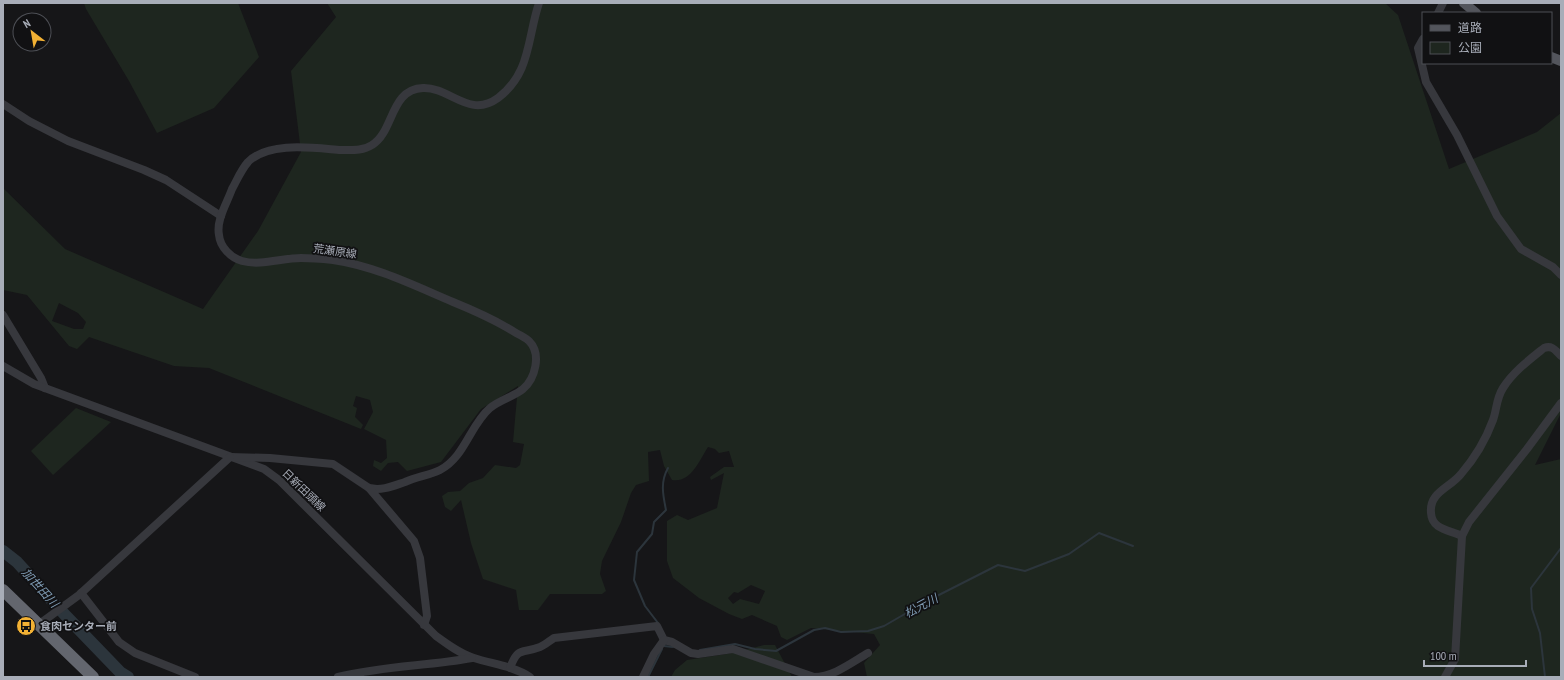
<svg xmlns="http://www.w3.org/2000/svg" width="1564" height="680" viewBox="0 0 1564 680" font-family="'PT Sans Narrow','Noto Sans JP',sans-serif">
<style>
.green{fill:#1e261f;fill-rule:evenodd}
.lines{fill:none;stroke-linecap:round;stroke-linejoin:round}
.stream{stroke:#2c353c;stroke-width:2}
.river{stroke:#2c353c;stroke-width:12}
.minor{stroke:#37383d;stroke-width:8}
.major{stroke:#53555c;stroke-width:10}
.highway{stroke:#63666e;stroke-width:12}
.labels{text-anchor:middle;stroke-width:3.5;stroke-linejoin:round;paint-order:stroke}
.street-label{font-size:11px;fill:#a8adb8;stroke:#111113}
.poi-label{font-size:11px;font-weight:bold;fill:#a8adb8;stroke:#111113;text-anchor:start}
.water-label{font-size:12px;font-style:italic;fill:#7f9bb3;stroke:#111113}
</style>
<rect width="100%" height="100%" fill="#161618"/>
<!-- green -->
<g class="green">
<path d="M84 3H238L259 57 214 108 157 133 129 81 86 9Z"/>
<path d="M327 3H1385L1398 15 1449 169 1537 132 1561 113V413L1535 465 1561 459V677H867L864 663 880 645 874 634 811 628 787 640 781 637 777 626 752 615 742 619 729 614 699 598 673 578 667 561V521L677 515 688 520 717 508 724 473 711 480 710 477 724 467H734L729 451 719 453 715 449 708 447C699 461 691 483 672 480L664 466 660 450 648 452 649 481 636 485 631 493 621 522 602 561 600 574 606 591 602 594H550L538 610H519L516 590 483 579 471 543 461 500 451 511 445 507 442 496 448 492 460 491 469 483 483 478 495 465 516 468 520 465 524 444 513 442 518 386 481 409 441 462 407 471 398 462 388 463 381 471 373 466 374 460 381 463 387 458 386 440 364 429 373 412 370 400 356 396 353 406 357 408 355 417 363 425 361 429 209 368 174 366 89 337 77 349 69 346 27 295 3 290V188L65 249 203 309 258 231 301 152 291 71 336 17ZM59 303 78 313 86 322 83 329H74L52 321ZM751 585 765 591 759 604 740 599 733 604 728 598 734 592 738 593Z"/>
<path d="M76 408 111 422 53 475 31 451Z"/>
<path d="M764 645H775L792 677H671L675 670 687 660 733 653Z"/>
</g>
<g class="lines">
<!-- stream -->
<g class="stream">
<path d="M658 623 645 606 634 580 637 552 652 534 654 522 666 510C663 495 660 482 668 468"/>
<path d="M664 646 673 647"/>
<path d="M700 650 735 644 755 649 776 651 814 630 825 628 841 632 868 631 884 626 929 600 998 565 1025 571 1069 554 1099 533 1133 546"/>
<path d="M648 677 662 649"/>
<path d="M1545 677 1540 633 1532 609 1531 588 1561 548"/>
</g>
<!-- river -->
<path class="river" d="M3 551 17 562 66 616 120 672 128 677"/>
<!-- minor -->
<g class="minor">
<path d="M1438 13 1443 3"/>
<path d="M1423 39 1418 48 1426 82 1457 135 1497 216 1521 249 1553 267 1561 275"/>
<path d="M3 104 29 121 68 141 144 170 166 180 221 216"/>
<path d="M3 315 41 378 45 388"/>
<path d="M3 366 34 384 264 469 279 480 436 636C447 644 460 654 474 658 492 664 513 666 530 677"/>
<path d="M230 457 270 458 333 464 369 488C382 491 393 486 405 482 416 477 430 475 440 470 465 457 470 425 490 408 499 400 515 396 523 389 535 379 542 354 529 341 526 338 520 335 516 333 496 320 475 311 453 302 415 286 375 266 333 260 323 259 311 258 301 258 282 258 261 266 242 261 231 258 220 247 219 235 216 220 227 203 232 189 237 180 241 170 248 162 269 141 314 148 341 150 352 150 363 151 372 145 394 132 390 89 423 88 450 87 469 119 498 98 531 73 527 39 539 3"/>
<path d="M369 488 414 541 420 558 427 616 424 625"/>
<path d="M1462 536C1450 530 1432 530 1431 513 1429 492 1450 488 1461 474 1474 459 1486 439 1493 420 1497 409 1496 399 1503 388 1513 372 1529 360 1544 348 1552 345 1555 350 1561 356"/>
<path d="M81 593 119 642 135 653 195 677"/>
<path d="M38 625 79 595 230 457"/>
<path d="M510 668C518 646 522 654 540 647 545 645 549 641 554 638L657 626 664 640 672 642 691 653 698 654 733 649 814 677C833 677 851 663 868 653"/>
<path d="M338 677C382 666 428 666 472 658"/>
<path d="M643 677 654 654 664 640"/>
<path d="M1445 677 1455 659 1462 536 1469 522 1527 449 1561 403"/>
</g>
<!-- major -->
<g class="major">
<path d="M1464 3 1476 13"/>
<path d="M1551 57 1561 61"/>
</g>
<!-- highway -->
<path class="highway" d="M3 590 93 677"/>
</g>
<!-- icons -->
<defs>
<symbol id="bus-disc" viewBox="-11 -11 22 22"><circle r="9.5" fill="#f2b134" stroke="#111113"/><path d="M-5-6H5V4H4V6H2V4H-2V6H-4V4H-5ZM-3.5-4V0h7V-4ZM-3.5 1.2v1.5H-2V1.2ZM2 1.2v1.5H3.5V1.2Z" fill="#111"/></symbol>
</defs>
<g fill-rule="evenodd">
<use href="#bus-disc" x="15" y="615" width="22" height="22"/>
</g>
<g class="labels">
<!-- street labels -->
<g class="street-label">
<text transform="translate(335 251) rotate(8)" y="4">荒瀬原線</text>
<text transform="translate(304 490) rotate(44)" y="4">日新田頭線</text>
</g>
<!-- poi labels -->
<g class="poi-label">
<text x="40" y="630">食肉センター前</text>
</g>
<!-- water labels -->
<g class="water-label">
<text transform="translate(40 588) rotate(48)" y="4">加世田川</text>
<text transform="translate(921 606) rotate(-28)" y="4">松元川</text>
</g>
</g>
<!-- border -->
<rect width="1564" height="680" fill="none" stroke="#a8adb8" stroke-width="8"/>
<!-- legend -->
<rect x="1422" y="12" width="130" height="52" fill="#111113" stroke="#4d4f55"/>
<rect x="1430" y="25" width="20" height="6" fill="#53555c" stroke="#4d4f55"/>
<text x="1458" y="32" font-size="12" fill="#a8adb8">道路</text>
<rect x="1430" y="42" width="20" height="12" fill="#1e261f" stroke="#4d4f55"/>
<text x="1458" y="52" font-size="12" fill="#a8adb8">公園</text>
<!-- north arrow -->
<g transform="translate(32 32) rotate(329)"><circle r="19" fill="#111113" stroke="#4d4f55"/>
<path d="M0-3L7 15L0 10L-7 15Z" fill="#f2b134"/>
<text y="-6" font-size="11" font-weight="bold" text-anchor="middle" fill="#a8adb8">N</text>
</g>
<!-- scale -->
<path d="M1424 660v6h102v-6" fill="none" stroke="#a8adb8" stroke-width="2"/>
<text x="1430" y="660" font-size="12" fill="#a8adb8" stroke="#111113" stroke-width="3" paint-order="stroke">100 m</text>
</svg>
